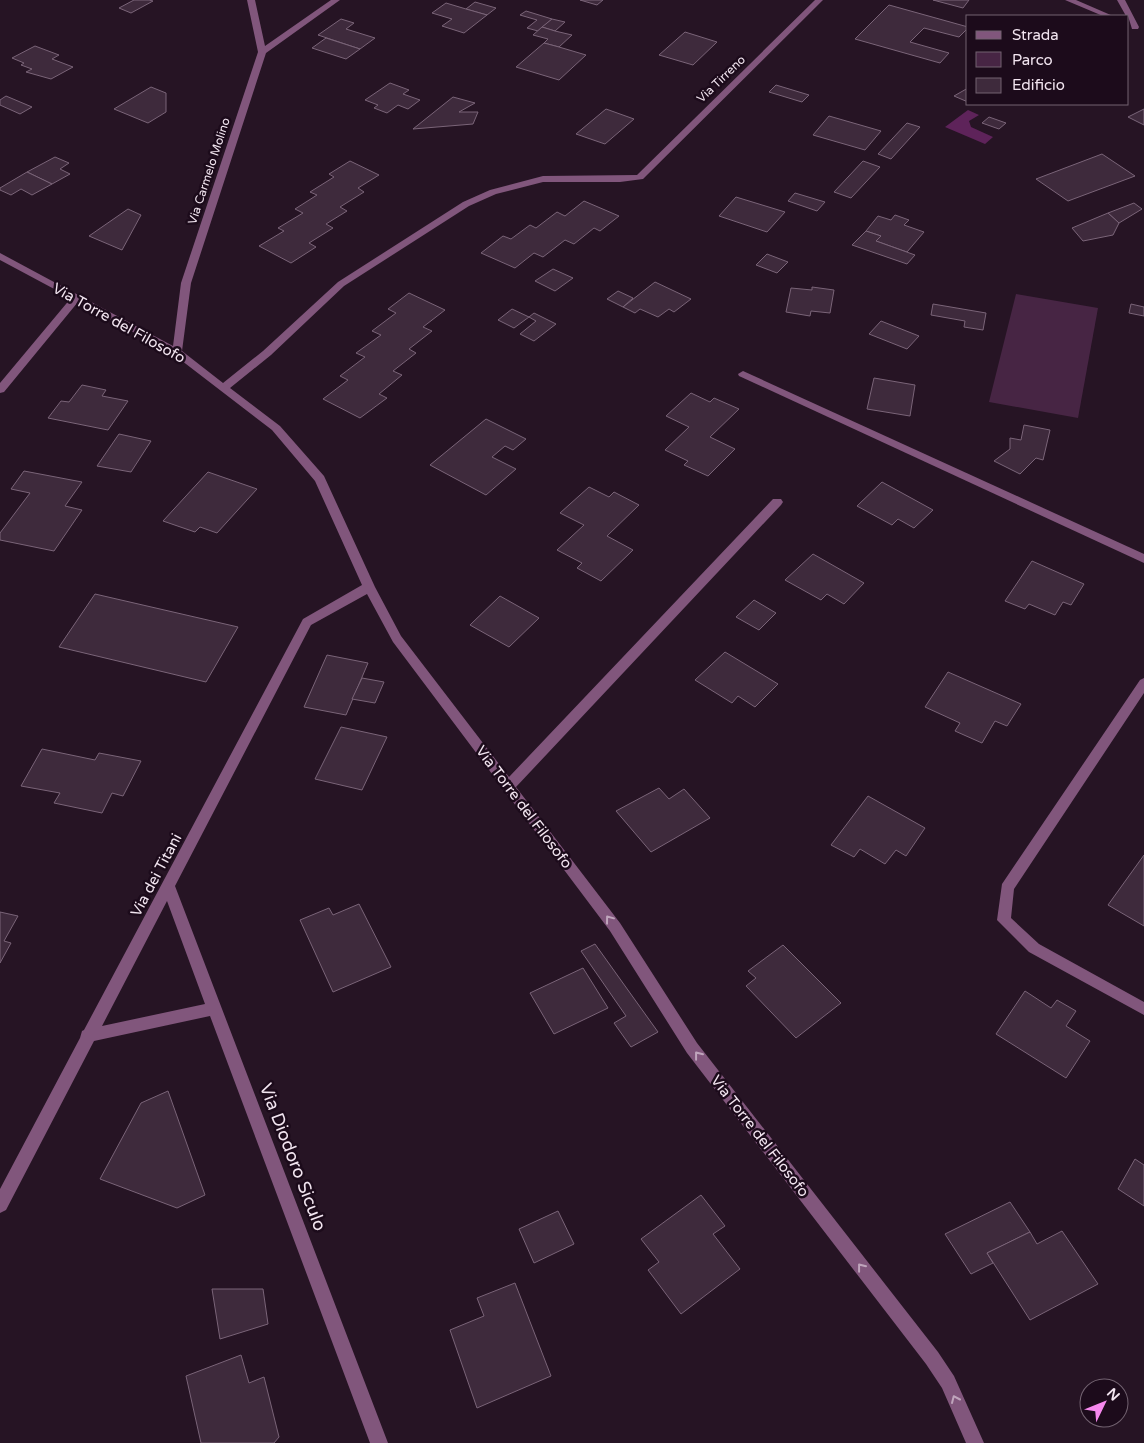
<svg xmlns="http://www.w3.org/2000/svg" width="1144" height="1443" viewBox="0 0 1144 1443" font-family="'Varela Round',sans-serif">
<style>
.green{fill:#472544}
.water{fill:#5e235a}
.building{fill:#3e2a3c;stroke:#7a6478}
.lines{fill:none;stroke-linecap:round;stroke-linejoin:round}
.minor{fill:#81567c;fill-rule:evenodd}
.oneway{stroke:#bfa5bc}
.labels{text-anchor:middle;stroke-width:5;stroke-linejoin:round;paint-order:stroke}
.far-street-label{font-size:12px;fill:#f2e5f0;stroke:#1c0b1b}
.street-label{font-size:15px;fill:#f2e5f0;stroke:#1c0b1b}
.near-street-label{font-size:18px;fill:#f2e5f0;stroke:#1c0b1b}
</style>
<rect width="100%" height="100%" fill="#261424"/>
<!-- green -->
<path class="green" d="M1016 294 1098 308 1078 418 989 402Z"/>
<!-- water -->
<path class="water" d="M968 110 979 115 969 121 971 127 993 137 985 144 945 127Z"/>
<!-- building -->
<g class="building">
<path d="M134 0H149L153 1 131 13 119 8Z"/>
<path d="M580 0H603L597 5Z"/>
<path d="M933 0H969L963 8Z"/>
<path d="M475 2 496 8 487 15 466 9Z"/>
<path d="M446 3 466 9 487 15 464 33 442 26 452 19 432 13Z"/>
<path d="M889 5 968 27V28L959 37 924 28 910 42 949 53 940 63 855 39Z"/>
<path d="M526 11 552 19 538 31 527 28 537 20 520 15Z"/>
<path d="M341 19 354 23 346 29 375 38 360 49 318 35Z"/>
<path d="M552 19 565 22 555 31 542 27Z"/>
<path d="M542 27 555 31 572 35 559 47 544 43 548 39 533 35Z"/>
<path d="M685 32 717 42 693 65 659 55Z"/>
<path d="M326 38 360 49 346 59 312 48Z"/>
<path d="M544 43 559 47 586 55 559 80 516 67Z"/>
<path d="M35 46 59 55 52 59 73 67 51 79 26 72 32 69 21 65 24 63 12 58Z"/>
<path d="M390 83 409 90 403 94 420 100 408 109 398 105 387 113 374 108 378 105 365 100Z"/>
<path d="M776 85 809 95 802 102 769 92Z"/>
<path d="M151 87 166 93V112L148 123 114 109Z"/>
<path d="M968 88V102L954 96Z"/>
<path d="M6 96 32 107 20 114 0 105V100Z"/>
<path d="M453 97 475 103 459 112H478L473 124 413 129Z"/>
<path d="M606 109 634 119 605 144 576 134Z"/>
<path d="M1144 109V125L1128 117Z"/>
<path d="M829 116 881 131 865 150 813 135Z"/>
<path d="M989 117 1006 123 999 129 982 123Z"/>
<path d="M907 123 920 127 891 159 878 154Z"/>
<path d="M1102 154 1135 176 1068 201 1036 179Z"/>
<path d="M55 157 69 163 60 169 70 174 52 184 27 172Z"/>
<path d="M350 161 379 175 358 188 364 192 340 207 347 211 326 224 333 228 309 243 316 247 291 263 259 246 284 231 278 228 303 213 295 209 317 195 310 192 334 177 329 174Z"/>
<path d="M863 161 880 167 851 198 834 192Z"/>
<path d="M27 172 52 184 32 195 21 189 11 195 0 190V188Z"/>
<path d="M795 193 825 202 817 211 788 201Z"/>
<path d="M736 197 785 212 767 232 719 216Z"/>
<path d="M584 201 619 216 600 231 594 228 574 244 565 240 543 257 534 253 515 268 481 253 503 236 511 239 530 225 536 228 557 212 565 216Z"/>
<path d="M1134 203 1142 209 1119 223 1108 213Z"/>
<path d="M128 209 141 215 122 250 89 236Z"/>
<path d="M1108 213 1119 223 1113 235 1083 241 1072 228Z"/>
<path d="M895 215 909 220 904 225 924 232 907 252 876 241 881 236 866 231 878 216 891 220Z"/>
<path d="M866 231 881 236 876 241 915 255 907 264 852 245Z"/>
<path d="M767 254 788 262 777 273 756 265Z"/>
<path d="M553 269 573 278 555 291 535 281Z"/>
<path d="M655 282 691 299 674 312 669 309 658 317 640 309 635 313 623 307Z"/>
<path d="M812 287 834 290 830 313 811 311 810 316 786 312 791 288 812 290Z"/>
<path d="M618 291 633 298 623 307 607 299Z"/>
<path d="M409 293 445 310 423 327 432 331 409 349 416 353 393 371 402 375 379 394 387 398 360 418 323 399 348 380 340 376 365 357 356 353 381 335 372 331 396 313 388 309Z"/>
<path d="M933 304 986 313 983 330 964 327 965 321 931 315Z"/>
<path d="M1131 304 1144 307V316L1129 313Z"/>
<path d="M512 309 529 317 514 328 498 320Z"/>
<path d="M534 313 556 324 534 341 520 334 536 321 529 317Z"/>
<path d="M881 321 919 336 907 349 869 334Z"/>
<path d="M874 378 915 385 910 416 867 409Z"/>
<path d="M82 385 106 390 102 396 128 401 108 430 48 418 61 401 69 402Z"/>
<path d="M691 393 710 402 714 398 739 409 710 437 735 449 708 476 684 465 688 461 665 450 689 427 666 416Z"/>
<path d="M486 419 526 439 513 450 505 446 492 457 516 469 486 495 430 465Z"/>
<path d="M1024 425 1050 430 1043 460 1036 458 1020 474 994 461 1010 449V438L1021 440Z"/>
<path d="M119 434 151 441 131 472 97 466Z"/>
<path d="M24 471 82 482 65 506 82 510 54 551 0 540V533L30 493 11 489Z"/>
<path d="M208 472 257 489 217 533 200 527 195 532 163 521Z"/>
<path d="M882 482 933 510 914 528 898 519 892 525 857 506Z"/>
<path d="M589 487 609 497 614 492 639 505 607 536 633 550 601 581 577 568 582 563 557 550 584 525 560 513Z"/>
<path d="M813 554 864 583 844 604 827 594 821 600 785 580Z"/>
<path d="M1032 561 1084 584 1071 605 1063 602 1055 615 1029 604 1025 609 1005 601Z"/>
<path d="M95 594 238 627 206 682 59 647Z"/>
<path d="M500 596 539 618 509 647 470 625Z"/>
<path d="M754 600 776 613 759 630 736 617Z"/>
<path d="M725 652 778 684 755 707 738 696 732 703 695 680Z"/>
<path d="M327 655 368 663 346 715 304 707Z"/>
<path d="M948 672 1021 704 1007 726 995 721 982 743 955 731 960 723 925 707Z"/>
<path d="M362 678 384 682 375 703 352 699Z"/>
<path d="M341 727 387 737 362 790 315 779Z"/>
<path d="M42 749 95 760 99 753 141 761 123 796 112 793 102 813 54 803 60 793 21 786Z"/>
<path d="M659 788 669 799 684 789 710 818 651 852 616 811Z"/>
<path d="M868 796 925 828 906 856 896 850 885 864 860 849 854 857 831 845Z"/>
<path d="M1144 855V926L1108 905Z"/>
<path d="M359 904 391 967 333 992 300 920 329 908 333 915Z"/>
<path d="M0 912 18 916 4 941 11 943 0 963Z"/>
<path d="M595 944 658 1032 631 1047 614 1023 626 1016 581 951Z"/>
<path d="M783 945 841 1003 796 1038 746 986 756 978 748 971Z"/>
<path d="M583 968 608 1008 554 1034 530 993Z"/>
<path d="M1025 991 1051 1008 1057 1000 1076 1011 1066 1026 1090 1041 1066 1078 996 1034Z"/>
<path d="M168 1091 205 1195 177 1208 100 1179 141 1103Z"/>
<path d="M1135 1159 1144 1165V1206L1118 1189Z"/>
<path d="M701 1195 725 1226 713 1234 740 1269 681 1314 648 1270 659 1262 641 1239Z"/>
<path d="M1010 1202 1030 1232 987 1253 993 1263 971 1274 945 1234Z"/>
<path d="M558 1211 574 1244 534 1263 519 1229Z"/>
<path d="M1062 1231 1098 1284 1030 1320 987 1253 1030 1232 1037 1244Z"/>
<path d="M515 1283 551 1376 477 1408 450 1330 484 1316 477 1298Z"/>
<path d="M212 1289H263L268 1324 220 1339Z"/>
<path d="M241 1355 249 1383 264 1377 279 1437 274 1443H201L186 1376Z"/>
</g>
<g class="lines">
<!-- minor -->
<g class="minor">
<path d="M247 0H255L265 46 331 0H340L266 53 191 283 182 351 223 383 263 351 338 282 463 202 490 190 543 176 637 175 815 0H823L643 179 620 182H543L496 194 469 206 344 286 271 355 230 388 280 426 324 476 375 587 401 636 509 777 773 499H781L783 502 781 505 516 787 620 923 697 1043 938 1352 954 1376 984 1443H966L942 1388 926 1364 687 1053 610 931 393 642 367 594 311 625 175 886 388 1443H370L210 1016 94 1041 6 1210 0 1213V1189L80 1038 82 1031 84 1030 303 619 362 585 315 481 272 430 173 354 78 302 4 392 0 393V383L71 298 0 260V253L173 346 181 283 258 52ZM167 901 205 1004 102 1026Z"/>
<path d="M1065 0H1076L1113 16H1103Z"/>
<path d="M1117 0H1125L1139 27 1138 29H1132L1128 16H1126Z"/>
<path d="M743 371 1144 554V563L739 376 738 374Z"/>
<path d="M1144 678V693L1014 889 1011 918 1039 944 1144 1002V1015L1029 952 997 920 1002 884 1140 680Z"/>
</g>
</g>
<!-- one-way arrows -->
<defs><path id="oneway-chevron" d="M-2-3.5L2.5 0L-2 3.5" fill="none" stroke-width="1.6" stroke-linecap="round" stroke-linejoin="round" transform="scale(1.25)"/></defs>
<g class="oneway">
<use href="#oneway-chevron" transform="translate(609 919) rotate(-127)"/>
<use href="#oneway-chevron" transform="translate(698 1055) rotate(-128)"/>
<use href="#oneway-chevron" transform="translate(861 1267) rotate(-128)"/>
<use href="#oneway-chevron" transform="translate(955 1399) rotate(-114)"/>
</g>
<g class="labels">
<!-- far-street labels -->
<g class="far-street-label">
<text transform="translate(721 79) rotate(-44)" y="4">Via Tirreno</text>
<text transform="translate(209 171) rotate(-72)" y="4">Via Carmelo Molino</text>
</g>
<!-- street labels -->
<g class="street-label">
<text transform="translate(119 323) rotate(29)" y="5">Via Torre del Filosofo</text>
<text transform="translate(524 807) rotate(53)" y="5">Via Torre del Filosofo</text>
<text transform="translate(156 875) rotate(-62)" y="5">Via dei Titani</text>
<text transform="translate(760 1136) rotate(52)" y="5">Via Torre del Filosofo</text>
</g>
<!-- near-street labels -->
<g class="near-street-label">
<text transform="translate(293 1157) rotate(69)" y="6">Via Diodoro Siculo</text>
</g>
</g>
<!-- legend -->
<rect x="966" y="15" width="162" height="90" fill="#1c0b1b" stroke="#726270"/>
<rect x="976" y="31" width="25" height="8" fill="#81567c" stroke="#726270"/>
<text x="1012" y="40" font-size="15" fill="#f2e5f0">Strada</text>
<rect x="976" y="52" width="25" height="15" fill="#472544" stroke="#726270"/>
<text x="1012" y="65" font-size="15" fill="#f2e5f0">Parco</text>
<rect x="976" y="78" width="25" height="15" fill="#3e2a3c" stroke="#726270"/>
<text x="1012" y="90" font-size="15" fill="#f2e5f0">Edificio</text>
<!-- north arrow -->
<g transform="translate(1104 1403) rotate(47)"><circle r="24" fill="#1c0b1b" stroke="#726270"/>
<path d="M0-4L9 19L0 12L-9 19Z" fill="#f688ed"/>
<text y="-8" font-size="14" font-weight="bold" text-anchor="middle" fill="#f2e5f0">N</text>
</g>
</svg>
